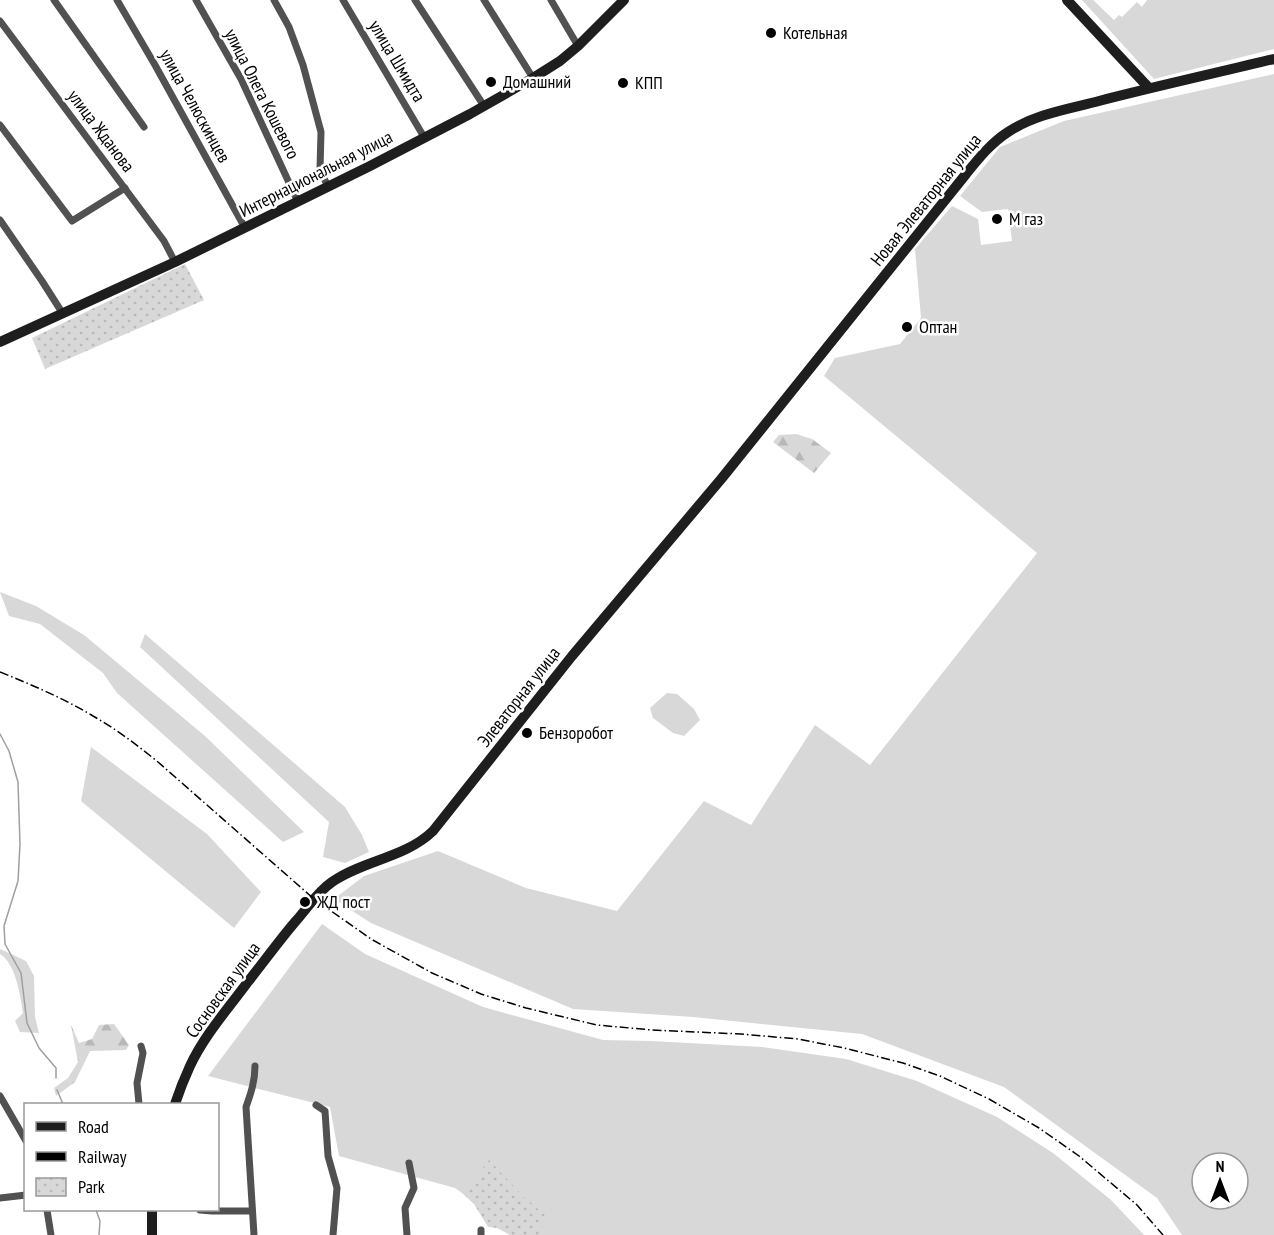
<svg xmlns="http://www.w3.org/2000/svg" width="1274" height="1235" viewBox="0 0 1274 1235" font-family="'PT Sans Narrow',sans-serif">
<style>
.grass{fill:#d8d8d8;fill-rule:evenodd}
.forest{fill:url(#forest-firs)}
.park{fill:url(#park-dots)}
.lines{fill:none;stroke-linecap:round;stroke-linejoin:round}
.stream{stroke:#9f9f9f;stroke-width:1.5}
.street{stroke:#515151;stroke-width:7}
.secondary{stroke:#1e1e1e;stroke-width:10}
.rail{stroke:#000;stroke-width:1.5;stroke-dasharray:9 3 1.5 3;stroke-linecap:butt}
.poi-dot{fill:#000;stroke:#fff;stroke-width:2}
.labels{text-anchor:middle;stroke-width:5;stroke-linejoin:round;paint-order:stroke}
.poi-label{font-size:18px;fill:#000;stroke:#fff;text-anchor:start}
.street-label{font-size:18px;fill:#000;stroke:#fff}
</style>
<defs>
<pattern id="forest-firs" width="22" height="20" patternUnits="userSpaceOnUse" patternTransform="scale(1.5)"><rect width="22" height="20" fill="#d8d8d8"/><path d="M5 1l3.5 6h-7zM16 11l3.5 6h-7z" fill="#b8b8b8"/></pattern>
<pattern id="park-dots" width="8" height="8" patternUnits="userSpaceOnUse" patternTransform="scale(1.5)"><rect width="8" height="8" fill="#d8d8d8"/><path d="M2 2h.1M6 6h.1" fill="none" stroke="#b8b8b8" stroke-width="1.8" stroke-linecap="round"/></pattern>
</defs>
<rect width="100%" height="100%" fill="#fff"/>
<!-- grass -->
<g class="grass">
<path d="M1082 0H1093L1114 20 1119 15 1122 17 1137 2 1142 7 1147 0H1274V49L1154 79Z"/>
<path d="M1274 74V1235H1182L1157 1198 1004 1087 862 1034 693 1017 573 1009 371 923 334 899 364 876 438 851 526 888 617 911 704 801 751 825 815 725 870 765 1037 553 824 376 835 358 900 344 921 318 915 249 952 206 978 219 981 245 1012 241 1008 209 982 212 960 196 1000 147 1064 121ZM1202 1163H1238V1199H1202Z"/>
<path d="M0 592 36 606 84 635 205 736 304 832 283 842 117 693 103 673 40 624 9 616Z"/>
<path d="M145 634 345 807 362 835 369 852 345 863 323 857 329 822 140 647Z"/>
<path d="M667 693 677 694 694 709 700 720 684 736 673 733 653 718 650 708Z"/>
<path d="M91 747 207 834 261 892 234 928 81 801Z"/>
<path d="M322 924 365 954 483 1007 603 1040 651 1041 762 1047 846 1059 917 1081 997 1117 1053 1153 1111 1200 1144 1235H521L455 1188 339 1156 330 1107 208 1076Z"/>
<path d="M0 949 26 961 34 976 35 1017 39 1033 20 1032 15 1021 23 1013C20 995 16 964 0 954Z"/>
</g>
<!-- forest -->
<g class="forest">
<path d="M796 434 812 439 831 453 814 473 773 442 779 435Z"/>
<path d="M114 1024 129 1045 126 1050 90 1051 75 1082 56 1096 54 1088 68 1078 78 1062 71 1025 79 1043 92 1039 99 1025Z"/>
</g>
<!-- park -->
<g class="park">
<path d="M185 264 204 300 45 369 32 338Z"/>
<path d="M489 1160 522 1195 547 1217 538 1235H510L497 1228 488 1227 474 1204 463 1194Z"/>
</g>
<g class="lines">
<!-- stream -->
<g class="stream">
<path d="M0 734 9 751 18 782 20 844 18 881 4 926 5 944 21 973 27 1023 39 1048 56 1068V1078"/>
<path d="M57 1090 63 1104"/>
<path d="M96 1210 100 1221 99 1235"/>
</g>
<!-- street -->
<g class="street">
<path d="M54 0 144 127"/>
<path d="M117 0 155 65 245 228"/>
<path d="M196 0 241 79 298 202"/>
<path d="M274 0 289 27 303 65 321 132 320 169 328 187"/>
<path d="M343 0 424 137"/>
<path d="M415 0 484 106"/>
<path d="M484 0 533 78"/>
<path d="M551 0 578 46"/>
<path d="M0 21 164 241 175 262"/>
<path d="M0 125 72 221 125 188"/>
<path d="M0 220 42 281 63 314"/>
<path d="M0 1096 26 1141"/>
<path d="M139 1104 137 1083 143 1053 141 1046"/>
<path d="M316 1105 325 1111 328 1156 337 1188 333 1235"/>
<path d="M0 1198 26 1195"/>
<path d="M47 1210 51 1235"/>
<path d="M200 1210 212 1211H252"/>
<path d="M481 1230V1235"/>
<path d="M254 1235 246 1107C251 1093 255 1081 255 1066"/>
<path d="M407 1235 405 1208 414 1188 409 1163"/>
</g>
<!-- secondary -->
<g class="secondary">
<path d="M1067 0 1149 88"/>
<path d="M0 342 175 262 370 166 470 114 533 78 560 61 578 46 624 0"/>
<path d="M175 1104C179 1092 184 1079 190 1066 204 1036 227 1010 247 983 263 963 278 942 295 922 307 909 317 892 332 882 364 860 405 858 433 831L572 656 722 478 966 174C979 158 991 143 1008 132 1035 114 1069 109 1099 101 1157 86 1216 73 1274 59"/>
<path d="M152 1235V1210"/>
</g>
<!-- rail -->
<path class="rail" d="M0 672C32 685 63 698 93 716 116 729 137 745 158 762L314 899 371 939 432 973 481 994 526 1008 597 1025 652 1030 741 1034 798 1039 844 1048 903 1063 940 1076 989 1099 1039 1128 1079 1156 1137 1205 1163 1235"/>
</g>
<!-- markers -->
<g class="poi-dot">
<circle cx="771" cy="33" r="6"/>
<circle cx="491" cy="82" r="6"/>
<circle cx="623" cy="83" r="6"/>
<circle cx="997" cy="219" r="6"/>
<circle cx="907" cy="327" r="6"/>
<circle cx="527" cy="733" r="6"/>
<circle cx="305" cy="902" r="6"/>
</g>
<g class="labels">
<!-- poi labels -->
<g class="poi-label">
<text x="783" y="39">Котельная</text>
<text x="503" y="88">Домашний</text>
<text x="635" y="89">КПП</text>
<text x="1009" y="225">М газ</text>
<text x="919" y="333">Оптан</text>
<text x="539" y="739">Бензоробот</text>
<text x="317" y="908">ЖД пост</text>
</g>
<!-- street labels -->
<g class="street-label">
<text transform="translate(397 61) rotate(59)" y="6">улица Шмидта</text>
<text transform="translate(262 94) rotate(63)" y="6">улица Олега Кошевого</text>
<text transform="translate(195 106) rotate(61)" y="6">улица Челюскинцев</text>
<text transform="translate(101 131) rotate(53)" y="6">улица Жданова</text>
<text transform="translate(316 174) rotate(-27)" y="6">Интернациональная улица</text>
<text transform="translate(926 200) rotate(-51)" y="6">Новая Элеваторная улица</text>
<text transform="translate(519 697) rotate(-52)" y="6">Элеваторная улица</text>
<text transform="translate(223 990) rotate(-54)" y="6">Сосновская улица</text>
</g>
</g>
<!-- legend -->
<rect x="24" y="1103" width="195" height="108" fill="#ffffff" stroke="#999999" stroke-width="1.5"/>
<rect x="36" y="1122" width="30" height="9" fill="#1e1e1e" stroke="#999999" stroke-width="1.5"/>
<text x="78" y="1133" font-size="18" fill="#000000">Road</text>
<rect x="36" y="1152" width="30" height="9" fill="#000000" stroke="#999999" stroke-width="1.5"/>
<text x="78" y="1163" font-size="18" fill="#000000">Railway</text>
<rect x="36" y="1178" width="30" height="18" fill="url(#park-dots)" stroke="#999999" stroke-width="1.5"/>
<text x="78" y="1193" font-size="18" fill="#000000">Park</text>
<!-- north arrow -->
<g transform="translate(1220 1181)"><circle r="28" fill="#ffffff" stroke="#999999" stroke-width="1.5"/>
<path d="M0-4.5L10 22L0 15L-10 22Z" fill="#000000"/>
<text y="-9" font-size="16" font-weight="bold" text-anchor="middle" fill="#000000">N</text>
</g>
</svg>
